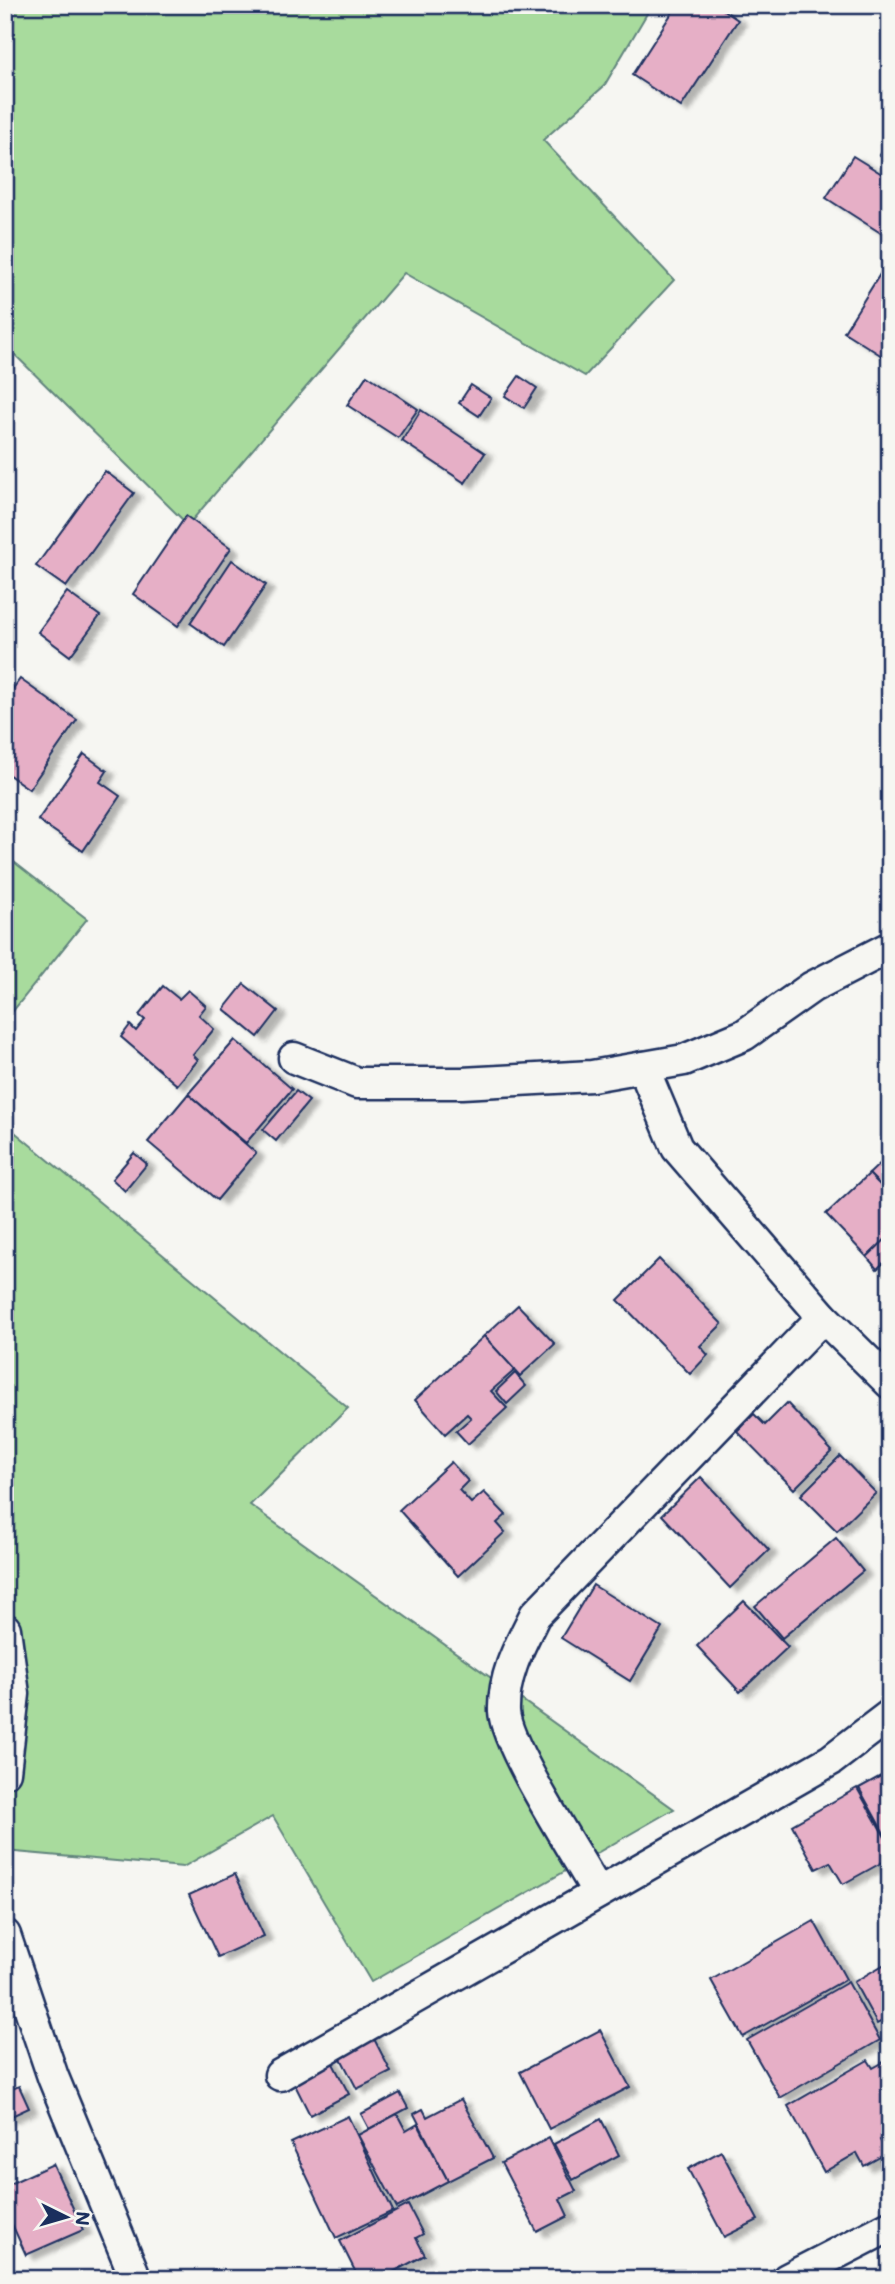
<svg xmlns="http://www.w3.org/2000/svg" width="895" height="2284" viewBox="0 0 895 2284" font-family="Mali,sans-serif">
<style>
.green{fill:#a8db9d;stroke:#62857e;stroke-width:2}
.building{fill:#e6afc6;stroke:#1b2f5e;stroke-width:2;filter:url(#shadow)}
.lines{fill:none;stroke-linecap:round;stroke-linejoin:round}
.street-casing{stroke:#1b2f5e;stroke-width:35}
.street{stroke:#f6f6f2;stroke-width:30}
</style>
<defs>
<filter id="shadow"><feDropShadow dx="8" dy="4.5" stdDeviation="2" flood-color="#0004"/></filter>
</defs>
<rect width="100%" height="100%" fill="#f6f6f2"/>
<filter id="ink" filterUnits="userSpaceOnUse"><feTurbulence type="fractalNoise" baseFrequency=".0143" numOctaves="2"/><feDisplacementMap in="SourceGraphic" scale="14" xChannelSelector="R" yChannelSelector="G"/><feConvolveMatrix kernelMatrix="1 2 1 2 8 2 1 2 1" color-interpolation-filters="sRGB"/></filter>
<g filter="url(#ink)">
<!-- green -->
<g class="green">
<path d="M5 5H652L604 86 543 140 674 280 585 376 404 273 188 525 5 345Z"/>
<path d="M5 855 87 919 5 1021Z"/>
<path d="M5 1124 348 1408 250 1505 674 1809 371 1982 273 1816 183 1867 5 1851Z"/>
</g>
<!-- building -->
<g class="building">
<path d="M677 5H716L738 20 681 107 632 75Z"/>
<path d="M890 139V162L880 155Z"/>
<path d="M853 156 890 179V239L826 198Z"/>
<path d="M890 258V361L844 332Z"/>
<path d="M367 375 418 409 398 438 347 405Z"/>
<path d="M519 376 537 388 524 408 505 396Z"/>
<path d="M471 385 491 398 479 416 459 403Z"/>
<path d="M421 410 485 453 465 483 402 441Z"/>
<path d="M105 471 134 493 66 587 36 566Z"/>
<path d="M186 516 231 548 178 626 133 594Z"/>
<path d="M232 560 266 585 224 647 190 623Z"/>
<path d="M67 592 100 616 70 656 38 632Z"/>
<path d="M20 679 77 720 29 789 5 772V692L9 694Z"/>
<path d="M84 754 107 771 100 782 120 796 83 851 38 820Z"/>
<path d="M244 984 278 1011 258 1037 224 1009Z"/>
<path d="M163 986 179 999 188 990 206 1006 199 1015 214 1029 193 1055 198 1060 177 1085 121 1037 130 1025 136 1031 145 1020 139 1015Z"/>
<path d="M235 1040 292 1089 246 1143 188 1094Z"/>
<path d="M296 1091 309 1101 276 1141 263 1130Z"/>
<path d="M188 1094 256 1153 217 1200 148 1142Z"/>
<path d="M134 1153 147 1164 125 1191 112 1179Z"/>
<path d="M890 1154V1195L869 1174Z"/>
<path d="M869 1174 890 1195V1235L867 1257 826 1214Z"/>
<path d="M890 1235V1257L877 1269 867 1257Z"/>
<path d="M659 1259 722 1324 700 1346 708 1355 690 1374 618 1300Z"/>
<path d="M518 1305 555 1344 520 1376 484 1336Z"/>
<path d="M484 1336 515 1370 491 1391 507 1408 468 1444 456 1431 471 1418 467 1414 445 1434 415 1400Z"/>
<path d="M515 1373 526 1386 507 1404 496 1391Z"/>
<path d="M787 1403 832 1451 794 1489 737 1431 754 1414 765 1425Z"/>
<path d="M840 1456 876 1493 837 1531 801 1495Z"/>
<path d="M451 1462 468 1481 459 1490 471 1503 484 1492 506 1515 497 1523 505 1532 458 1576 399 1510Z"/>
<path d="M701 1477 769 1550 730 1588 662 1515Z"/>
<path d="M836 1538 863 1571 782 1638 755 1606Z"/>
<path d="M593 1585 662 1628 630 1681 561 1638Z"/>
<path d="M744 1601 788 1647 740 1692 697 1646Z"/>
<path d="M890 1771V1844L859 1788Z"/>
<path d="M857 1788 890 1846V1858L843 1884 830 1862 816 1869 792 1825Z"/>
<path d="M235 1874 264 1936 218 1957 189 1895Z"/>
<path d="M814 1921 846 1979 743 2037 711 1980Z"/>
<path d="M890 1961V2017L877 2024 854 1982Z"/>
<path d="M848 1982 880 2040 780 2098 747 2040Z"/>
<path d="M369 2029 391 2072 357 2089 335 2047Z"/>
<path d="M600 2030 630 2087 549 2129 520 2072Z"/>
<path d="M327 2052 349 2094 310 2115 289 2073Z"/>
<path d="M889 2059 890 2134 880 2140 887 2153 864 2166 857 2153 824 2172 788 2106 868 2060 873 2068Z"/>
<path d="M19 2086 29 2108 5 2119V2092Z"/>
<path d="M400 2093 408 2108 369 2129 361 2114Z"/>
<path d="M461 2099 493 2158 448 2181 414 2114 423 2109 427 2117Z"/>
<path d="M397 2114 406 2131 418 2124 448 2181 397 2208 358 2135Z"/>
<path d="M348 2116 393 2211 336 2238 291 2143Z"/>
<path d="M601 2119 619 2155 573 2180 554 2144Z"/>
<path d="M549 2138 576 2191 560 2199 568 2216 537 2232 501 2163Z"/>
<path d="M721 2151 758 2220 724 2237 688 2169Z"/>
<path d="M53 2164 83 2230 26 2255 5 2209V2186Z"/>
<path d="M408 2205 423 2234 416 2238 425 2255 380 2279H359L340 2241Z"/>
</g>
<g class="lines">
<defs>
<g id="street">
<path d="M294 1058 357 1083H462L592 1076 684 1060 744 1035 812 987 890 947"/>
<path d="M643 1067 677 1148 823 1317 890 1383"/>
<path d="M5 1629 14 1694 5 1772"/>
<path d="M598 1893C578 1857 505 1745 504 1711 503 1675 520 1645 535 1615L823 1317"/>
<path d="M5 1935 53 2077 136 2279"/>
<path d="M280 2075 831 1760 890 1715"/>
<path d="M787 2279 890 2226"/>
</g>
</defs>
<!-- street casing -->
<use href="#street" class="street-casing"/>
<!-- street -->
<use href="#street" class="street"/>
</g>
</g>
<!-- margin -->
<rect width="895" height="2284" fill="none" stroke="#f6f6f2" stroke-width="28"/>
<rect x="14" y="14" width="867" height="2256" fill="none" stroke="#1b2f5e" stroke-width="2.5" filter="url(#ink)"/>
<!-- north arrow -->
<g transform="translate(66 2217) rotate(95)" stroke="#f6f6f2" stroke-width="5" paint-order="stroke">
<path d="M0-5L12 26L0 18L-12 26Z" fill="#1b2f5e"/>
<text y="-10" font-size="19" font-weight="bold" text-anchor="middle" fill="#1b2f5e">N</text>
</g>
</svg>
